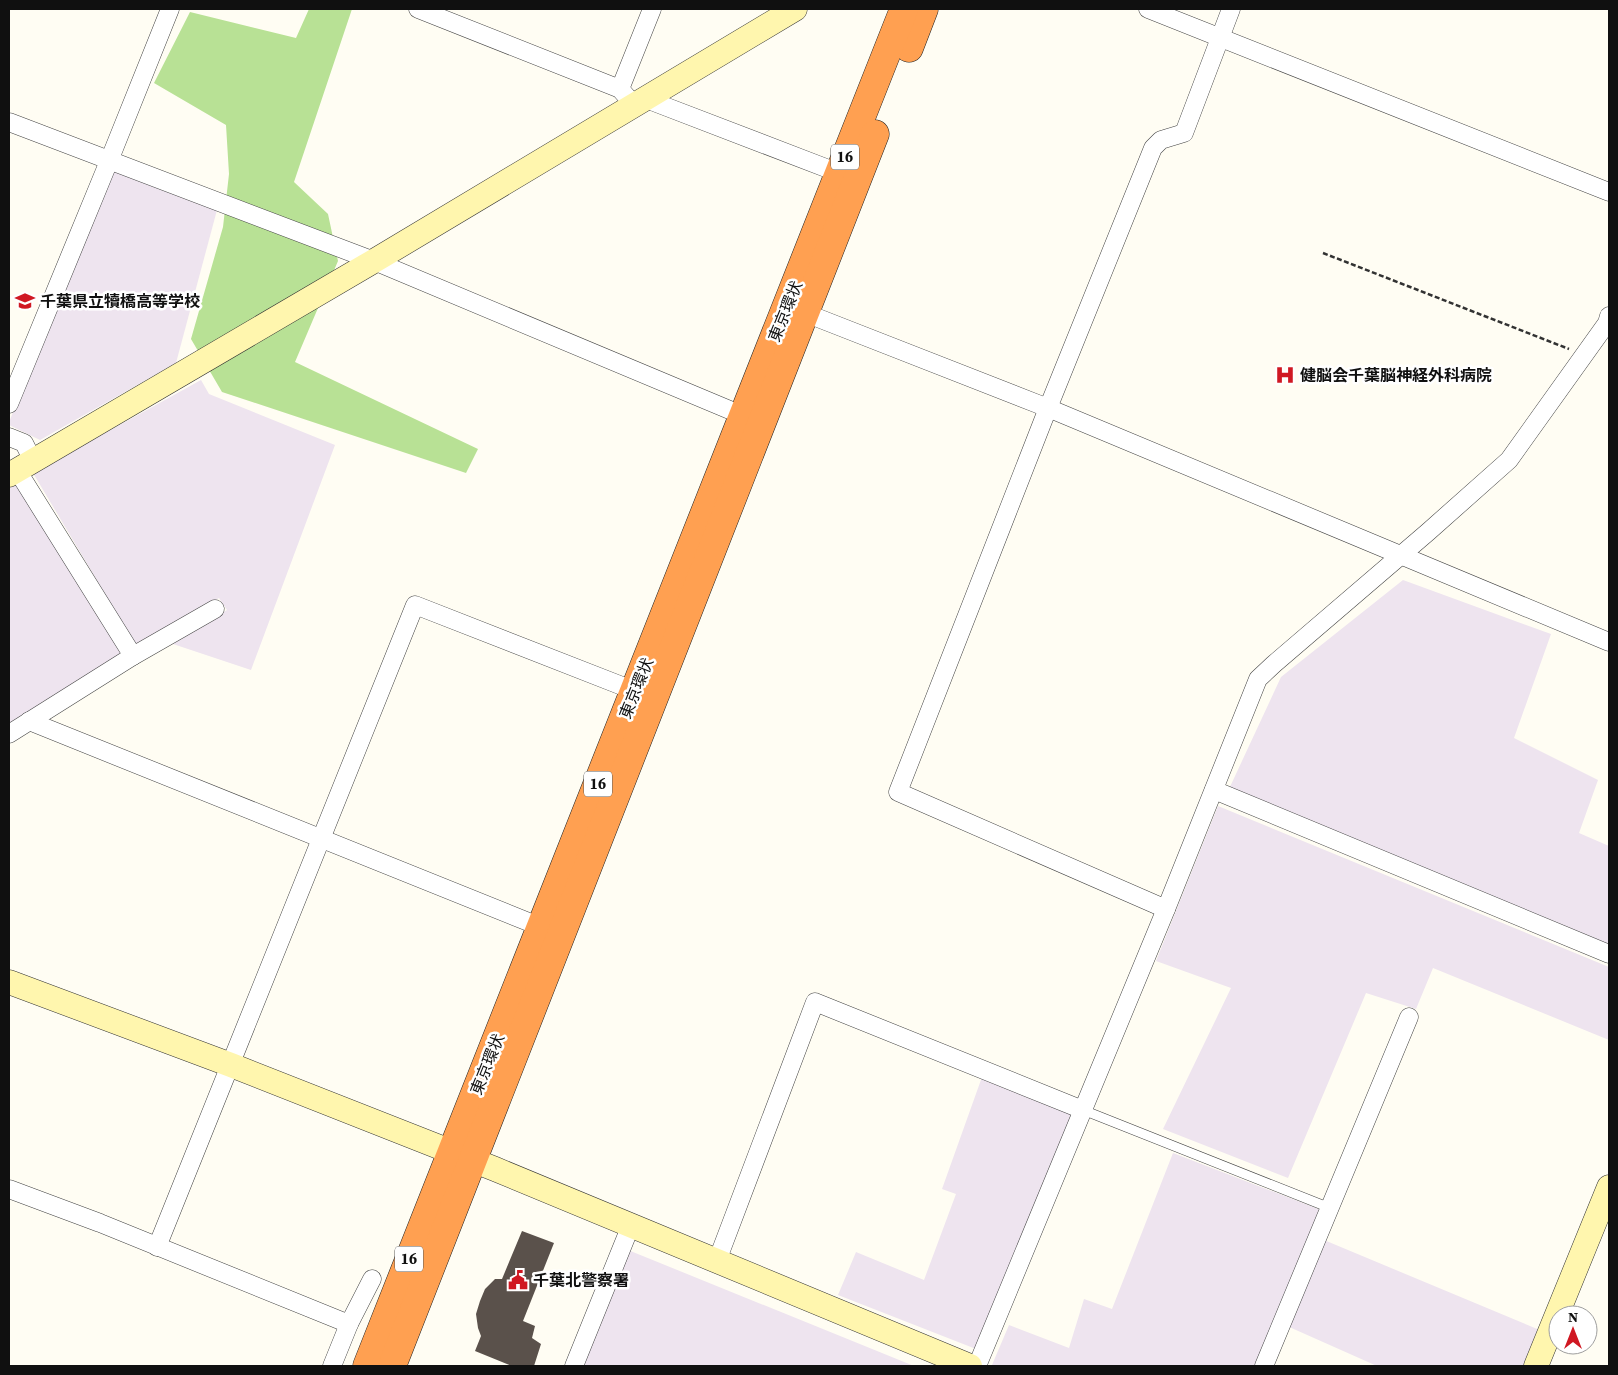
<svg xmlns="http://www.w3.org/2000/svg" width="1618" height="1375" viewBox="0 0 1618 1375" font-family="'Source Serif 4','Noto Sans JP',serif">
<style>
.industrial{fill:#eee4ef}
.forest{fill:#b8e195}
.building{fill:#5a514b}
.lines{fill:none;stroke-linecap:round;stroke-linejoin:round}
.lane-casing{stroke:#434343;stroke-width:10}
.street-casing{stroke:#434343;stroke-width:19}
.secondary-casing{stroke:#323232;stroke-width:25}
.highway-casing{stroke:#212121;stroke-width:29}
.path{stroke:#323232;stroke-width:2.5;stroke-dasharray:5 2.5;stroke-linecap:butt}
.lane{stroke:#fff;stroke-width:9}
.street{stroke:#fff;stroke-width:18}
.secondary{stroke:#fff6ae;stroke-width:24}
.highway{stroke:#ffa051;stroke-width:28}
.labels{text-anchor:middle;stroke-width:5;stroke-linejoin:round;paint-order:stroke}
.shield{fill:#fff;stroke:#585858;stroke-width:1}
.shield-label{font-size:15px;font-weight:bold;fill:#101010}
.poi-label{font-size:16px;font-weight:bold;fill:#101010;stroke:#fff;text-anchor:start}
.street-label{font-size:16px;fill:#101010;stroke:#fff}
</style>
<rect width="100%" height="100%" fill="#fffdf3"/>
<!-- industrial -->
<g class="industrial">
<path d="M113 171 217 210 176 363 40 440 9 425V422Z"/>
<path d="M201 380 209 394 335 445 251 670 173 644 227 610 219 598 136 646 33 473Z"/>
<path d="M16 484 124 656 9 727V488Z"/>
<path d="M1403 580 1551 634 1514 738 1598 780 1579 833 1609 846V946L1229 789 1281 677Z"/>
<path d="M1218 806 1609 967V1040L1433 968 1416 1009 1366 993 1288 1178 1163 1129 1231 988 1156 961Z"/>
<path d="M982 1077 1075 1114 976 1349 838 1295 856 1252 924 1280 956 1194 942 1189Z"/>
<path d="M1173 1153 1321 1210 1255 1366H996L992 1365 1009 1325 1069 1348 1084 1299 1112 1309Z"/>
<path d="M1324 1240 1542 1331 1528 1366H1377L1287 1326Z"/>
<path d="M628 1250 914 1366H581Z"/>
</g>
<!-- forest -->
<path class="forest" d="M309 9H352L294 182 328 214 338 261 295 362 478 449 466 473 222 392 191 339 223 227 229 174 226 125 154 83 190 12 296 38Z"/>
<!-- building -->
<path class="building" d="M522 1231 554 1243 523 1321 535 1326 532 1338 541 1344 534 1366H512L475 1351 481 1336 478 1328 476 1314 480 1301 485 1289 495 1279H502Z"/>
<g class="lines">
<defs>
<path id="lane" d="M1083 1110 1330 1208"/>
<g id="street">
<path d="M418 9 620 89 635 106"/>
<path d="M1148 9 1609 192"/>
<path d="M620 89 652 9"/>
<path d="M646 99 839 173"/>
<path d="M9 122 374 261 744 416"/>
<path d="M795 309 1048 408 1609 642"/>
<path d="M9 404 109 161 170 9"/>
<path d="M9 437 24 443 33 461"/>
<path d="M133 656 215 609"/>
<path d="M29 721 541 927"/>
<path d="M9 734 133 656 17 470"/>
<path d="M1214 790 1609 954"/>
<path d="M1166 909 898 792 1048 408 1153 148 1161 140 1184 133 1231 9"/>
<path d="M9 1189 100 1223 349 1324"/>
<path d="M157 1247 415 605 635 691"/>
<path d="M717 1261 815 1002 1083 1110"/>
<path d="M332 1366 349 1324 372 1279"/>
<path d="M574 1366 631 1225"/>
<path d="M977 1366 1166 909 1258 679 1274 664 1428 532 1509 460 1607 323 1609 316"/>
<path d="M1264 1366 1409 1017"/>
</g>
<g id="secondary">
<path d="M9 475 374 261 795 9"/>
<path d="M9 982 231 1065 495 1169 970 1366"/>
<path d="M1536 1366 1609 1187"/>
</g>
<g id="highway">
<path d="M909 48 924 9"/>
<path d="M367 1366 904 9"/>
<path d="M392 1366 875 134"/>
</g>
</defs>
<!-- lane casing -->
<use href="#lane" class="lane-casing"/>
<!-- street casing -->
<use href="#street" class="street-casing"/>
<!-- secondary casing -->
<use href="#secondary" class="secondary-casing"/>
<!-- highway casing -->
<use href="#highway" class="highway-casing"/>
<!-- path -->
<path class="path" d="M1323 253 1569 349"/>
<!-- lane -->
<use href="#lane" class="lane"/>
<!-- street -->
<use href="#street" class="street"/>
<!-- secondary -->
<use href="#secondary" class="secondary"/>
<!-- highway -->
<use href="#highway" class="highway"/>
</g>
<!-- icons -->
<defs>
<symbol id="school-bare" viewBox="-9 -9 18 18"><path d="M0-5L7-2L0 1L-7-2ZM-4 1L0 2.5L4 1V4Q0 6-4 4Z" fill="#d01822" stroke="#fff" stroke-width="2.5" paint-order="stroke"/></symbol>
<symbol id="hospital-bare" viewBox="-9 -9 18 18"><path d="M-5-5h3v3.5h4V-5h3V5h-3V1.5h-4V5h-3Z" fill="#d01822" stroke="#fff" stroke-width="2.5" paint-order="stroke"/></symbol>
<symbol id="civic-bare" viewBox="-9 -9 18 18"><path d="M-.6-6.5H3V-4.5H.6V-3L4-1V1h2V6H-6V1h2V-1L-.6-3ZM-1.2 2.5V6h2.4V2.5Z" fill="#d01822" stroke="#fff" stroke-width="2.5" paint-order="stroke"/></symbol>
</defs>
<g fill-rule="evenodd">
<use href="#school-bare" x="11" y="287" width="28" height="28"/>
<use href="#hospital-bare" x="1271" y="361" width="28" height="28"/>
<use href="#civic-bare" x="504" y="1266" width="28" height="28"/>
</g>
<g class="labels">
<!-- shield labels -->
<g class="shield">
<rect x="831" y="144.5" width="28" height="25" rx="4"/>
<rect x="584" y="771.5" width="28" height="25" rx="4"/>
<rect x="395" y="1246.5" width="28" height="25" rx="4"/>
</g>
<g class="shield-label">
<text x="845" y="162">16</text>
<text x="598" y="789">16</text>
<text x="409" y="1264">16</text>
</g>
<!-- poi labels -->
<g class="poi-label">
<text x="40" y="307">千葉県立犢橋高等学校</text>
<text x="1300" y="381">健脳会千葉脳神経外科病院</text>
<text x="533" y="1286">千葉北警察署</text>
</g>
<!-- street labels -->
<g class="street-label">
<text transform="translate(785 311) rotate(-68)" y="6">東京環状</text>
<text transform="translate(636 688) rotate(-68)" y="6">東京環状</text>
<text transform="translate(487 1064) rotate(-68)" y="6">東京環状</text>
</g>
</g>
<!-- border -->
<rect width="1618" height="1375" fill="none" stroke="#101010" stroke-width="20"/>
<!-- north arrow -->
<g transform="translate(1573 1330)"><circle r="24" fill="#ffffff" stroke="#9f9f9f"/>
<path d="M0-4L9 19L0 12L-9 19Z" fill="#d01822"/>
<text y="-8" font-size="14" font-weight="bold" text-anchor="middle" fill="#101010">N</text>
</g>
</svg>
